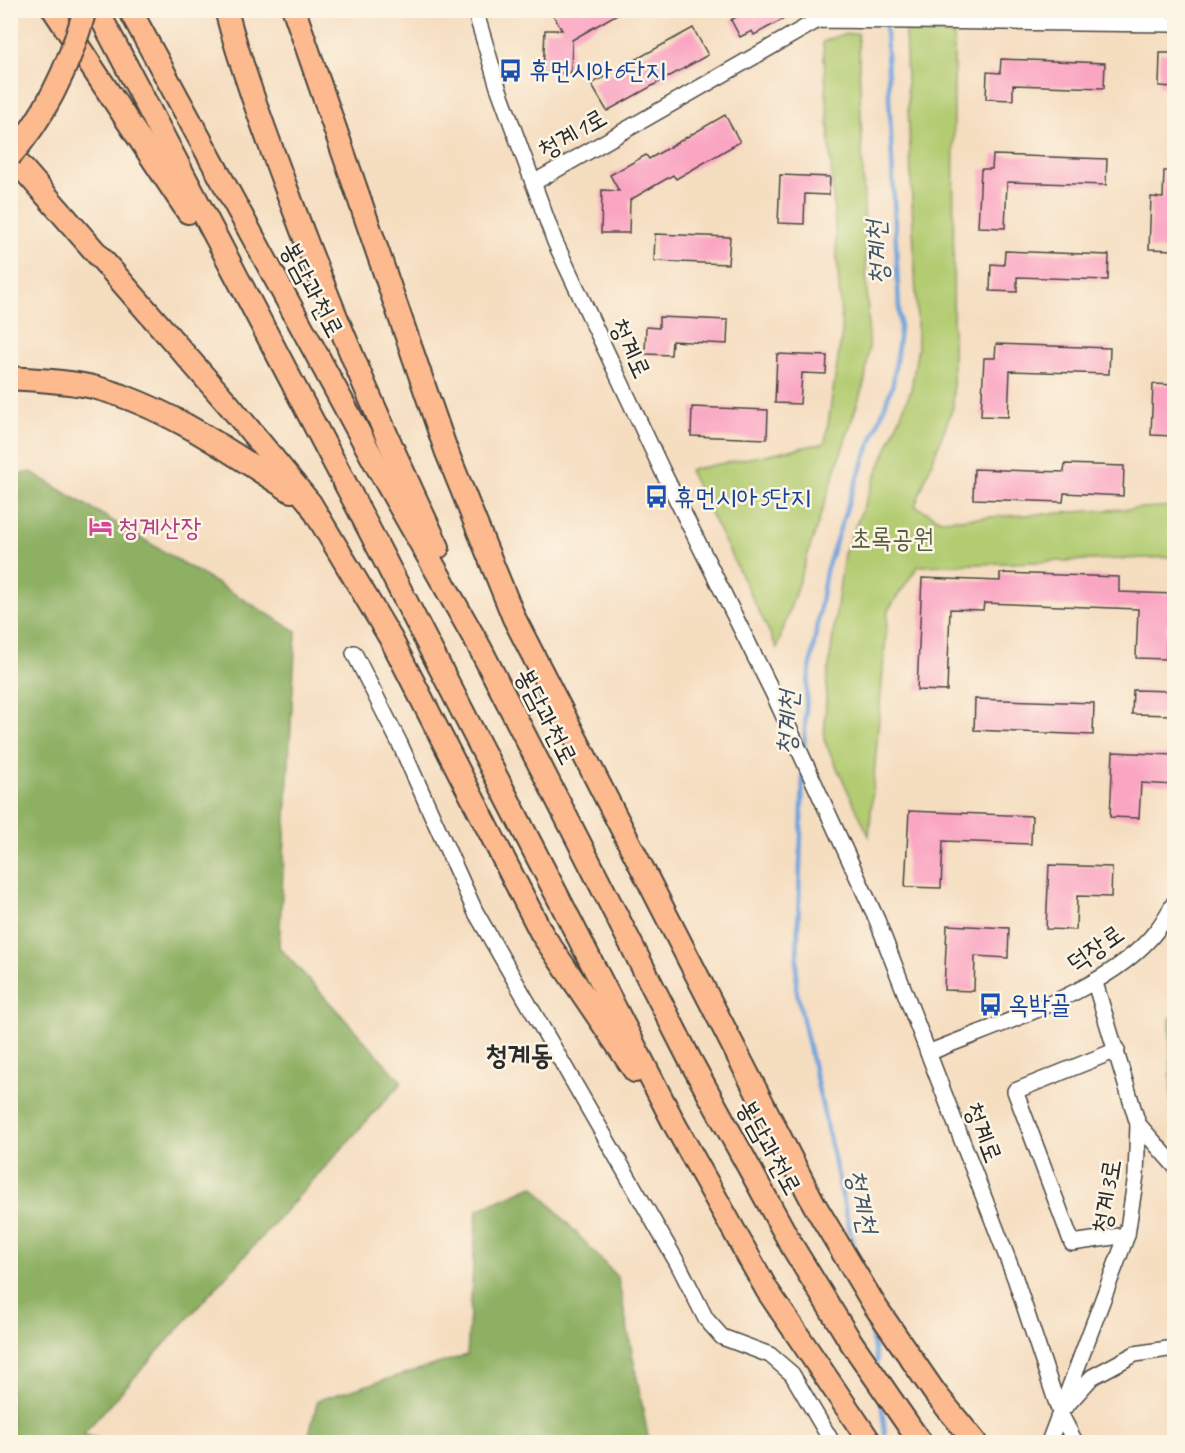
<svg xmlns="http://www.w3.org/2000/svg" width="1185" height="1453" viewBox="0 0 1185 1453" font-family="Caveat,'Poor Story',sans-serif">
<style>
.green{fill:#b3cc72;stroke:#6f7c4e;stroke-width:1.5}
.forest{fill:#8eb064;stroke:#5c6e48;stroke-width:1.5}
.lines{fill:none;stroke-linecap:round;stroke-linejoin:round}
.stream{stroke:#6ea3db;stroke-width:4.5}
.building{fill:#faa5c2}
.minor-casing{stroke:#494641;stroke-width:18}
.highway-casing{stroke:#494641;stroke-width:26}
.minor{stroke:#fff;stroke-width:15}
.highway{stroke:#fcba8e;stroke-width:22}
.highway-bridge-casing{stroke:#494641;stroke-width:26;stroke-linecap:butt}
.highway-bridge{stroke:#fcba8e;stroke-width:22}
.labels{text-anchor:middle;stroke-width:5;stroke-linejoin:round;paint-order:stroke}
.transit-label{font-size:26px;fill:#164399;stroke:#fcf5e5;text-anchor:start}
.street-label{font-size:26px;fill:#2b2b2b;stroke:#fcf5e5}
.hotel-label{font-size:26px;fill:#b23c85;stroke:#fcf5e5;text-anchor:start}
.park-label{font-size:26px;fill:#545b40;stroke:#fcf5e5}
.water-label{font-size:27px;font-style:italic;fill:#425569;stroke:#fcf5e5}
.quarter-label{font-size:28px;font-weight:bold;fill:#2b2b2b;stroke:#fcf5e5}
</style>
<rect width="100%" height="100%" fill="#fcf5e5"/>
<filter id="ink" filterUnits="userSpaceOnUse"><feTurbulence type="fractalNoise" baseFrequency=".0167" numOctaves="2"/><feDisplacementMap in="SourceGraphic" scale="12" xChannelSelector="R" yChannelSelector="G"/><feConvolveMatrix kernelMatrix="1 2 1 2 8 2 1 2 1" color-interpolation-filters="sRGB"/></filter>
<filter id="wash" filterUnits="userSpaceOnUse"><feTurbulence type="fractalNoise" baseFrequency=".008" numOctaves="4" result="noise"/><feDisplacementMap in="SourceGraphic" scale="24" xChannelSelector="R" yChannelSelector="G"/><feGaussianBlur stdDeviation="1.35" result="paint"/><feColorMatrix in="noise" values="0 0 0 0 0 0 0 0 0 0 0 0 0 0 0 0 0 1.4 0 .05"/><feComposite in="paint" operator="in"/></filter>
<g filter="url(#wash)">
<rect width="100%" height="100%" fill="#f5ddc0"/>
<!-- green -->
<g class="green">
<path d="M905 31 954 35 953 407 915 506 941 520 1174 506V557L918 566 888 610 869 836 824 740 827 680 844 554 911 390 918 346Z"/>
<path d="M858 33 869 347 865 380 777 648 689 470 825 443 842 333 823 42 840 35Z"/>
</g>
<!-- forest -->
<g class="forest">
<path d="M31 472 296 631 279 947 402 1082 83 1434 108 1442H11L10 476Z"/>
<path d="M1174 1015V1118L1171 1116 1170 1018Z"/>
<path d="M533 1186 618 1278 649 1442H307L318 1400 467 1355 477 1210Z"/>
</g>
<g class="lines">
<!-- stream -->
<g class="stream">
<path d="M804 750 807 687 826 571 851 495 893 384 900 330 885 10"/>
<path d="M803 773 796 988 855 1253"/>
<path d="M866 1309 877 1362"/>
<path d="M881 1400 886 1442"/>
</g>
</g>
<g id="blocks">
<!-- building -->
<g class="building">
<path d="M561 10H624L572 40 571 73H543L545 30H562L553 15Z"/>
<path d="M748 10H800L754 35 752 31 740 37 731 20Z"/>
<path d="M693 28 708 55 607 111 591 84Z"/>
<path d="M1160 53H1174V87L1159 86Z"/>
<path d="M1001 59 1105 63 1104 88 1013 85V100L986 99 987 72 1000 73Z"/>
<path d="M725 115 740 142 676 179 673 175 630 200 629 233H601L602 190 619 191 610 175 646 155 649 159Z"/>
<path d="M993 155 1107 159 1106 185 1007 182 1005 228 978 227 981 169H992Z"/>
<path d="M1164 171H1174V250L1149 249 1151 197 1163 198Z"/>
<path d="M780 175 830 177 829 195 805 194 804 224 778 223Z"/>
<path d="M655 234 730 237 728 264 654 261Z"/>
<path d="M1005 251 1109 255 1108 280 1017 277V292L990 291 991 264 1004 265Z"/>
<path d="M659 317 728 320 727 344 672 341 671 355 645 354 646 327 659 328Z"/>
<path d="M996 344 1110 348 1109 374 1010 371 1008 417 981 416 984 358H995Z"/>
<path d="M777 354 827 356 826 374 802 373 800 404 775 403Z"/>
<path d="M1153 384 1174 385V436L1151 435Z"/>
<path d="M692 407 768 410 767 439 691 436Z"/>
<path d="M1065 464 1124 466 1123 496 1064 493 1063 502 973 499 974 469 1064 472Z"/>
<path d="M1000 573 1119 577V592L1174 594V624H1167L1166 659 1136 658 1138 609 984 603 983 610 950 609 947 691 917 690 922 578 1000 581Z"/>
<path d="M1133 690 1174 691V715L1132 714Z"/>
<path d="M975 699 1094 703 1093 735 974 730Z"/>
<path d="M1113 752 1174 755V785L1141 783 1139 818 1110 817Z"/>
<path d="M909 811 1032 816 1031 844 943 841 941 888 905 887Z"/>
<path d="M1049 865 1112 867 1111 897 1077 896 1076 930 1046 929Z"/>
<path d="M947 925 1009 928 1008 958 975 956 974 991 944 990Z"/>
</g>
</g>
</g>
<g filter="url(#ink)">
<use href="#blocks" fill-opacity="0" stroke="#494641" stroke-width="1.5"/>
<g class="lines">
<defs>
<g id="minor">
<path d="M475 10 498 87 555 242 662 470 773 693 877 920 1015 1278 1060 1413 1075 1442"/>
<path d="M533 183 818 20 1174 24"/>
<path d="M354 653 400 744 475 911 678 1264 706 1319 722 1337 770 1355 792 1374 832 1442"/>
<path d="M1117 1050 1015 1091 1072 1243 1127 1235"/>
<path d="M928 1053C997 1024 1111 991 1157 930 1164 921 1169 912 1174 903"/>
<path d="M1138 1124 1174 1165"/>
<path d="M1066 1406 1092 1377 1135 1354 1174 1348"/>
<path d="M1049 1442 1127 1235 1136 1175 1138 1124 1095 983"/>
</g>
<g id="highway">
<path d="M54 10 188 212"/>
<path d="M97 10 357 506 675 1125 767 1290 870 1442"/>
<path d="M130 10 377 466 480 648 689 1058 792 1246 849 1339 920 1442"/>
<path d="M226 10C243 74 266 134 289 196 333 315 383 432 438 547"/>
<path d="M294 10 446 450 514 618 814 1204 875 1306 935 1393 975 1442"/>
<path d="M10 154 229 405 310 503 391 639 542 934 635 1071"/>
<path d="M10 378C38 380 70 381 97 388 168 407 230 452 291 491"/>
</g>
</defs>
<!-- minor casing -->
<use href="#minor" class="minor-casing"/>
<!-- highway casing -->
<use href="#highway" class="highway-casing"/>
<!-- minor -->
<use href="#minor" class="minor"/>
<!-- highway -->
<use href="#highway" class="highway"/>
<defs>
<path id="highway-bridge" d="M10 156C47 115 70 63 85 10"/>
</defs>
<!-- highway-bridge casing -->
<use href="#highway-bridge" class="highway-bridge-casing"/>
<!-- highway-bridge -->
<use href="#highway-bridge" class="highway-bridge"/>
</g>
</g>
<!-- icons -->
<defs>
<symbol id="bus-bare" viewBox="-9 -9 18 18"><path d="M-5-6H5V4H4V6H2V4H-2V6H-4V4H-5ZM-3.5-4V0h7V-4ZM-3.5 1.2v1.5H-2V1.2ZM2 1.2v1.5H3.5V1.2Z" fill="#1a4fb4" stroke="#fcf5e5" stroke-width="2.5" paint-order="stroke"/></symbol>
<symbol id="hotel-bare" viewBox="-9 -9 18 18"><path d="M-6-4.5h1.5V1H6V5H4.5V3h-9V5H-6ZM-4 0a1.8 1.8 0 1 1 3.6 0ZM.5 0V-2.5h3Q6-2.5 6 0Z" fill="#d1479c" stroke="#fcf5e5" stroke-width="2.5" paint-order="stroke"/></symbol>
</defs>
<g fill-rule="evenodd">
<use href="#bus-bare" x="494" y="54" width="33" height="33"/>
<use href="#bus-bare" x="640" y="480" width="33" height="33"/>
<use href="#hotel-bare" x="84" y="510" width="33" height="33"/>
<use href="#bus-bare" x="974" y="988" width="33" height="33"/>
</g>
<g class="labels">
<!-- transit labels -->
<g class="transit-label">
<text x="529" y="79">휴먼시아6단지</text>
<text x="674" y="506">휴먼시아5단지</text>
<text x="1008" y="1013">옥박골</text>
</g>
<!-- street labels -->
<g class="street-label">
<text transform="translate(572 133) rotate(-30)" y="9">청계1로</text>
<text transform="translate(313 289) rotate(62)" y="9">봉담과천로</text>
<text transform="translate(631 348) rotate(65)" y="9">청계로</text>
<text transform="translate(547 716) rotate(63)" y="9">봉담과천로</text>
<text transform="translate(1095 948) rotate(-35)" y="9">덕장로</text>
<text transform="translate(984 1132) rotate(69)" y="9">청계로</text>
<text transform="translate(770 1147) rotate(61)" y="9">봉담과천로</text>
<text transform="translate(1106 1196) rotate(-81)" y="9">청계3로</text>
</g>
<!-- hotel labels -->
<g class="hotel-label">
<text x="118" y="536">청계산장</text>
</g>
<!-- park labels -->
<g class="park-label">
<text x="892" y="547">초록공원</text>
</g>
<!-- water labels -->
<g class="water-label">
<text transform="translate(877 253) rotate(-93)" y="9">청계천</text>
<text transform="translate(787 723) rotate(-87)" y="9">청계천</text>
<text transform="translate(862 1201) rotate(78)" y="9">청계천</text>
</g>
<!-- quarter labels -->
<g class="quarter-label">
<text x="519" y="1064">청계동</text>
</g>
</g>
<!-- margin -->
<rect width="1185" height="1453" fill="none" stroke="#fcf5e5" stroke-width="36"/>
</svg>
